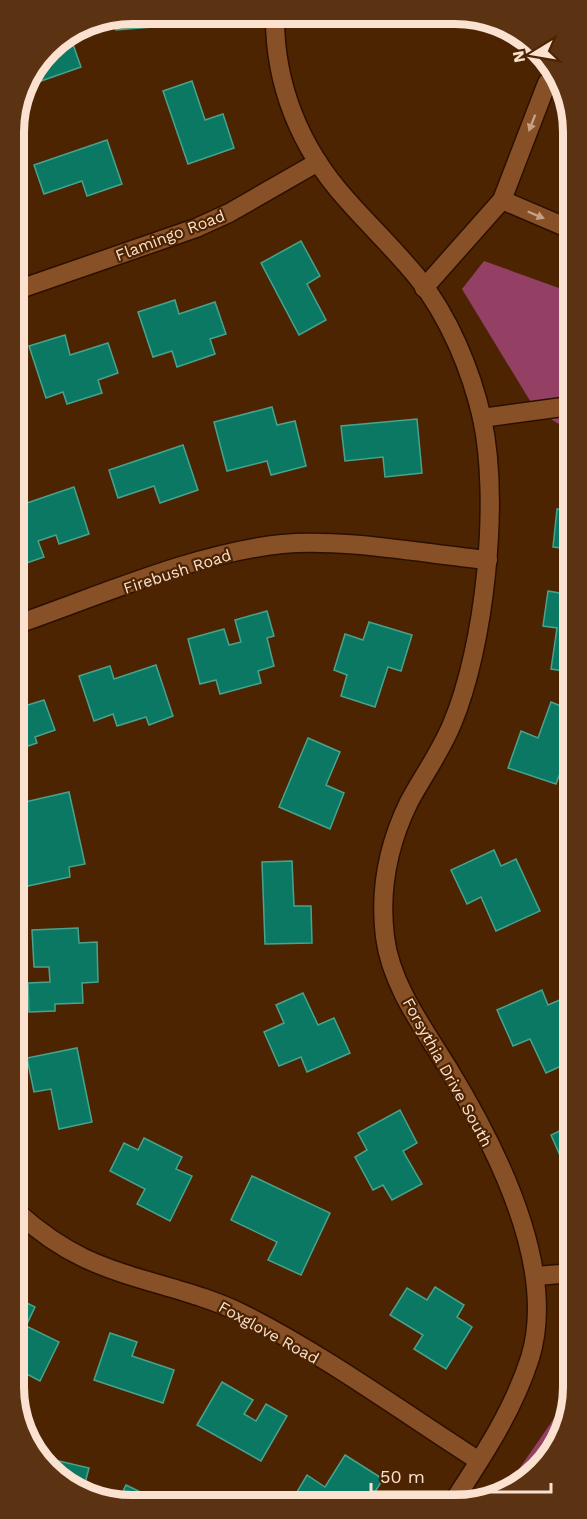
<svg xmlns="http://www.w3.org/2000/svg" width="587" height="1519" viewBox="0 0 587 1519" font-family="'Work Sans',sans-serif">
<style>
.forest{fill:#944064}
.building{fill:#0b7864;stroke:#48a38d;stroke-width:1.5}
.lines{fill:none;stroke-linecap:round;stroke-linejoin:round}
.minor-casing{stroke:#2b1000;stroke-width:21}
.minor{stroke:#885026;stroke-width:18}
.oneway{fill:#c7a083}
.labels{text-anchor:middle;stroke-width:4.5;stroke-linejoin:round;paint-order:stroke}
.street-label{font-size:16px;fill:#fbe1cf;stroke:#4d2402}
.rim{fill:none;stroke:#fbe1cf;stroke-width:8}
</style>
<rect width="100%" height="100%" fill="#4d2402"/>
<!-- forest -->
<g class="forest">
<path d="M484 261 570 292V431L535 409 462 289Z"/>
<path d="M573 1391 549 1459 506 1488Z"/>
</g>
<!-- building -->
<g class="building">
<path d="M132 14H189L190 24 116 30 115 17Z"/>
<path d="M471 16H479L500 27Z"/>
<path d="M69 33 81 67 24 87 26 80 54 43Z"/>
<path d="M192 81 205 120 223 114 234 148 188 164 163 91Z"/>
<path d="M107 140 122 184 87 196 82 181 44 194 34 165Z"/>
<path d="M301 241 320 276 307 284 326 320 299 335 261 263Z"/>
<path d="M175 300 179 314 215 302 226 334 210 339 215 354 177 367 172 351 153 357 138 312Z"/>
<path d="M65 335 70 355 108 343 118 373 98 380 102 393 67 404 63 392 46 398 29 346Z"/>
<path d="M272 407 277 425 295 421 306 466 271 475 267 461 227 471 214 422Z"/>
<path d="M417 419 422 473 385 477 383 457 345 461 341 426Z"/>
<path d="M183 445 198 490 160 503 154 486 118 498 109 470Z"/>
<path d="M74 487 89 534 59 544 56 535 38 541 44 557 15 567V507Z"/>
<path d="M557 509 571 511V549L553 547Z"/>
<path d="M548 591 571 595V672L551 669 557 628 543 626Z"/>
<path d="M267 611 274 636 267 638 274 666 258 671 261 683 220 694 216 680 200 684 188 639 224 629 229 645 241 642 235 620Z"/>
<path d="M369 622 412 635 401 671 388 667 375 707 341 696 347 675 334 670 345 634 363 640Z"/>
<path d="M156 665 173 716 149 725 146 717 117 726 113 714 94 721 79 676 110 666 114 679Z"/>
<path d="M44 700 55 730 35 737 37 743 16 750 15 709Z"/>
<path d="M551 702 571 710V743L556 784 508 768 521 731 538 738Z"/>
<path d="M308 738 340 752 326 785 344 793 330 829 279 807Z"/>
<path d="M69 792 85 864 69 867 70 877 23 887 16 855 24 854 16 804Z"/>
<path d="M494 850 501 866 516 859 540 911 496 931 481 897 467 904 451 870Z"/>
<path d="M292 861 294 906H311L312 943 265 944 262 862Z"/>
<path d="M78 928 79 943 97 942 98 982 82 983 83 1003 55 1004V1011L29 1012 28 983 50 982 49 967H34L32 930Z"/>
<path d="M542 990 548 1005 562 999 570 1015 572 1014V1036L565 1039 572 1061 546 1073 530 1039 513 1046 497 1010Z"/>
<path d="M303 993 318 1025 334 1018 350 1053 307 1072 301 1057 279 1066 264 1032 284 1023 276 1005Z"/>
<path d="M77 1048 92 1122 59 1129 51 1089 34 1092 27 1058Z"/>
<path d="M400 1110 417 1143 403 1151 422 1184 392 1200 383 1185 373 1190 355 1157 367 1150 358 1133Z"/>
<path d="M572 1125 573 1166 566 1169 551 1135Z"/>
<path d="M144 1138 182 1157 176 1169 192 1176 170 1221 137 1204 145 1189 110 1171 124 1143 138 1150Z"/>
<path d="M252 1176 330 1213 301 1275 268 1260 277 1242 231 1220Z"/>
<path d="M435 1287 464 1305 457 1317 472 1327 446 1369 414 1349 423 1335 390 1315 407 1288 427 1300Z"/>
<path d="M17 1298 35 1307 26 1326 59 1342 40 1381 17 1369Z"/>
<path d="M110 1333 137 1342 132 1356 174 1370 163 1403 94 1380Z"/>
<path d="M222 1382 253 1400 244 1414 256 1421 266 1404 287 1416 261 1461 197 1425Z"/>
<path d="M345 1455 383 1479 369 1502H291L307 1475 325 1487Z"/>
<path d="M42 1457 89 1468 83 1491 54 1476Z"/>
<path d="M126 1485 163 1503H117Z"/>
</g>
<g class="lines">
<defs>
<g id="minor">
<path d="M275 14C274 84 300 148 347 200 370 226 396 251 418 278 449 317 471 370 482 418 500 501 485 646 452 724 441 751 423 776 409 802 388 845 379 889 385 937 391 985 423 1027 448 1068 495 1145 558 1267 530 1358 513 1411 483 1456 453 1502"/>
<path d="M502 200 570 229"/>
<path d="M424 288 502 200 547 83 562 88"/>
<path d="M14 291 196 228 229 213 318 162"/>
<path d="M482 418 570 406"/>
<path d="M15 625C99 596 195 553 282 544 343 538 425 554 488 560"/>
<path d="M17 1212C37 1230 59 1246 84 1258 135 1282 193 1289 243 1314 323 1354 404 1413 479 1461"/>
<path d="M536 1276 573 1273"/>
</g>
</defs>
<!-- minor casing -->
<use href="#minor" class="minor-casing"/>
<!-- minor -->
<use href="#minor" class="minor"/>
</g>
<!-- one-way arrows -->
<defs><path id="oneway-solid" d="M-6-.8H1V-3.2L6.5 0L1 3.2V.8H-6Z" transform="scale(1.5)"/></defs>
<g class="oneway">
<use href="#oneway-solid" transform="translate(532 123) rotate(111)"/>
<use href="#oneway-solid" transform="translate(536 215) rotate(23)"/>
</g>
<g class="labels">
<!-- street labels -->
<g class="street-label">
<text transform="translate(170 235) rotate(-21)" y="6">Flamingo Road</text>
<text transform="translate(177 571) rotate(-18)" y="6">Firebush Road</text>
<text transform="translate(448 1072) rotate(61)" y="6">Forsythia Drive South</text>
<text transform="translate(269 1332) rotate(29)" y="6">Foxglove Road</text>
</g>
</g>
<!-- crop -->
<path d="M0 0H587V1519H0ZM132 24H455A108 108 0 0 1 563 132V1387A108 108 0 0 1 455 1495H132A108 108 0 0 1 24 1387V132A108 108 0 0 1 132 24Z" fill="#5b3312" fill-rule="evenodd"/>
<path class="rim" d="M132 24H455A108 108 0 0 1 563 132V1387A108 108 0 0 1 455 1495H132A108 108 0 0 1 24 1387V132A108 108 0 0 1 132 24Z"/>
<!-- north arrow -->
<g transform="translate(533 54) rotate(259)" stroke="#4d2402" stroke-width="4.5" paint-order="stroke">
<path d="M0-4.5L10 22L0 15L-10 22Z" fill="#fbe1cf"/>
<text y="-9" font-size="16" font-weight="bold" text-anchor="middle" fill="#fbe1cf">N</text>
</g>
<!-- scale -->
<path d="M371 1483v9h180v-9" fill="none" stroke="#fbe1cf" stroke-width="3"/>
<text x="380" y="1483" font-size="18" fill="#fbe1cf" stroke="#4d2402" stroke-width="4.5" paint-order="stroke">50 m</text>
</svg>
